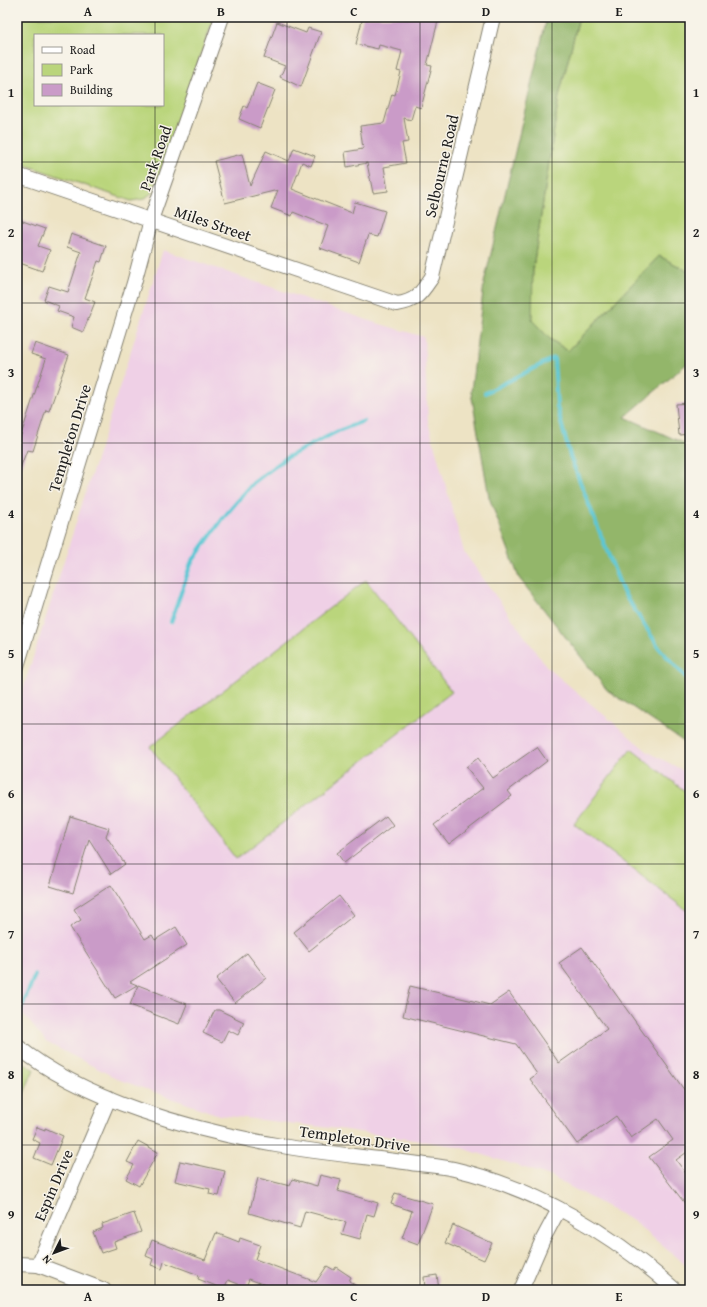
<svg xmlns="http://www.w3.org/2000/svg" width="707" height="1307" viewBox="0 0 707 1307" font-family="'Gentium Book Plus',serif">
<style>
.built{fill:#efd0e6}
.green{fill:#bad57b;stroke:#6b784c;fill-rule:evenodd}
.forest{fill:#93b66b;stroke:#586944}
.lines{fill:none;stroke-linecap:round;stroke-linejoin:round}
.stream{stroke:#5bc7d4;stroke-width:4}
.building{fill:#ca9bc8}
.minor-casing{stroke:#848070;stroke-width:16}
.minor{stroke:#fff;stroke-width:14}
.grid{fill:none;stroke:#1c1c1c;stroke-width:1;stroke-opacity:0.55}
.labels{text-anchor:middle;stroke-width:3;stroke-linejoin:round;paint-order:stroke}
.street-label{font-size:16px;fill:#1c1c1c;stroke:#f7f3e8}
.neatline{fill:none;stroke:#1c1c1c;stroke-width:1.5}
.grid-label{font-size:13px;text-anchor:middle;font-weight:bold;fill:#1c1c1c}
</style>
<rect width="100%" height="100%" fill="#f7f3e8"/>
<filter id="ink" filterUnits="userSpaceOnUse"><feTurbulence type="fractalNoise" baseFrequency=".025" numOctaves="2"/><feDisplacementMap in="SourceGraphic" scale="8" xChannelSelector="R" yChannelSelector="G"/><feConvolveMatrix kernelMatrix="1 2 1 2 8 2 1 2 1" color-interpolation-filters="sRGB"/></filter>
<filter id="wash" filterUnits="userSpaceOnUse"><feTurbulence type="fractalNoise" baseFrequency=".012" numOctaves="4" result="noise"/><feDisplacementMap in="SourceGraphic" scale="16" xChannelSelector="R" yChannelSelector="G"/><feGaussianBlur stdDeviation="0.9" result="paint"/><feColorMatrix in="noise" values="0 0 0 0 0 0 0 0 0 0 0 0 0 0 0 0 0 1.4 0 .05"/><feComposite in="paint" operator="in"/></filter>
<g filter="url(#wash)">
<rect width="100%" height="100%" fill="#ede3c4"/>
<!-- built -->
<path class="built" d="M163 250 373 322 424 337 428 422 464 552 547 667 648 752 690 774V1269L633 1221 550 1176 455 1146 339 1129 219 1115 120 1080 46 1042 17 1007V708Z"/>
<!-- green -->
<g class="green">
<path d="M17 17H214L153 192 144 199 131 201 17 162ZM35 35H163V105H35Z"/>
<path d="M579 17H690V272L659 256 568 351 550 339 531 320 533 268 559 96Z"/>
<path d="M366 580 452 692 236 859 150 747Z"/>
<path d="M631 749 690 795V913L574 824Z"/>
<path d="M17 1060 34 1069 17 1110Z"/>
</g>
<!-- forest -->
<path class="forest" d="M547 17H579L559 96 533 268 532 320 550 339 568 351 659 256 690 272V361L625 417 690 446V746L607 690 519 578 489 497 471 392 484 283Z"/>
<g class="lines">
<!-- stream -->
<g class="stream">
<path d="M485 393 554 358 557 407 570 456 623 592 660 649 690 682"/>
<path d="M171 622 191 563 224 517 253 483 286 458 338 431 364 421"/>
<path d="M18 1016 35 975"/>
</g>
</g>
<g id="blocks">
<!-- building -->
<g class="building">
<path d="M363 17H439L427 65 432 66 421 108 415 106 411 120 404 118 408 142 402 143 406 163 384 167 388 191 373 193 367 163 347 167 345 152 363 149 360 126 384 123 392 94 395 95 401 72 397 71 402 51 379 45 378 49 356 44Z"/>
<path d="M277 22 306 33 308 28 321 32 301 87 280 77 285 66 264 58Z"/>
<path d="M257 83 275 90 260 128 239 119 244 106 247 108Z"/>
<path d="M294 148 315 156 311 166 302 162 292 189 352 213 355 202 385 211 377 237 368 235 359 262 320 248 328 226 293 212 292 216 271 208 278 190 225 203 214 161 242 154 250 186 266 151 289 161Z"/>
<path d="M17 219 45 229 38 246 50 250 42 271 17 262Z"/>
<path d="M71 234 106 246 101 262 98 261 85 298 95 302 83 332 71 327 74 317 57 311 59 306 44 300 49 286 68 292 81 252 67 247Z"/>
<path d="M35 343 69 355 49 411 46 410 33 451 27 450 19 471 17 470V447L46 359 31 354Z"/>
<path d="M690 403V434L679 435 676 404Z"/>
<path d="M537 747 547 761 508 791 512 796 449 844 434 825 483 788 466 767 478 758 493 778Z"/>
<path d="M70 816 109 828 106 836 125 864 111 874 89 839 73 893 50 886Z"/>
<path d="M386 816 393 825 344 863 337 853Z"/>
<path d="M111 885 145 939 152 935 155 940 176 927 187 945 130 982 137 985 115 998 70 927 81 920 74 909Z"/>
<path d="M339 896 354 915 309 951 294 932Z"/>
<path d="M582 947 690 1098V1150L676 1160 690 1179V1210L649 1157 673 1140 658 1119 631 1138 616 1116 577 1144 530 1079 537 1074 516 1044 403 1016 410 986 490 1005 509 992 559 1063 607 1029 559 963Z"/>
<path d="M247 953 266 978 235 1003 216 979Z"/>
<path d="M138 985 187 1004 179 1024 130 1005Z"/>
<path d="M215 1010H219L244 1022 238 1035 228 1030 222 1042 203 1033Z"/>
<path d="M37 1127 45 1130V1128L63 1136 51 1165 34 1158 40 1143 32 1139Z"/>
<path d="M138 1141 158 1152 139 1186 126 1179 134 1165 127 1162Z"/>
<path d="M180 1161 225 1171 219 1196 209 1194 210 1189 175 1181Z"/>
<path d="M320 1175 341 1180 338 1191 378 1203 374 1216 367 1214 360 1239 342 1234 346 1222 305 1211 300 1228 249 1213 258 1178 290 1186 292 1179 317 1186Z"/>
<path d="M395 1193 433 1204 418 1244 402 1238 412 1211 391 1204Z"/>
<path d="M134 1213 141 1232 114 1242 116 1248 101 1253 93 1232 103 1228 102 1224Z"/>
<path d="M453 1225 492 1243 484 1260 445 1243Z"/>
<path d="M216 1233 239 1242 240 1238 260 1245 255 1259 316 1282 327 1266 334 1270 336 1267 351 1277 349 1281 362 1290H279L249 1279 246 1287 228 1280 224 1289 198 1279 199 1275 164 1262 162 1269 151 1265 153 1259 146 1256 152 1240 205 1260Z"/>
<path d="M437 1275 439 1290H425L424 1277Z"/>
</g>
</g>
</g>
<g filter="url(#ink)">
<use href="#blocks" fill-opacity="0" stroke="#848070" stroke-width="1"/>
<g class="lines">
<defs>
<g id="minor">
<path d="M17 175 397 304C417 301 421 293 432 277L493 17"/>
<path d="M17 666 134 283 151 220 222 17"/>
<path d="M17 1046C82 1100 193 1130 276 1145 321 1153 367 1157 411 1163 425 1165 440 1166 454 1169 536 1188 613 1234 675 1290"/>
<path d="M17 1264 38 1265 104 1290"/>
<path d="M38 1265 109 1098"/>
<path d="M521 1290 543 1239 559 1209"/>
</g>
</defs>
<!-- minor casing -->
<use href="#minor" class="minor-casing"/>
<!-- minor -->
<use href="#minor" class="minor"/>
</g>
</g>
<!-- grid -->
<path class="grid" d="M155 17V35M287 17V1290M420 17V1290M552 17V1290M155 105V1290M17 162H690M17 303H690M17 443H690M17 583H690M17 724H690M17 864H690M17 1004H690M17 1145H690"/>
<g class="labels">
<!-- street labels -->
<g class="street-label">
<text transform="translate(155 158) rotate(-71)" y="6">Park Road</text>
<text transform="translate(441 166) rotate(-77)" y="6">Selbourne Road</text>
<text transform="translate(213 223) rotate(19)" y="6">Miles Street</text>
<text transform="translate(69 438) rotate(-73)" y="6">Templeton Drive</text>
<text transform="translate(355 1138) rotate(8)" y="6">Templeton Drive</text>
<text transform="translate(53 1185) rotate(-67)" y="6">Espin Drive</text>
</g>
</g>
<!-- margin -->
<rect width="707" height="1307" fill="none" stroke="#f7f3e8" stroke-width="44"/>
<!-- legend -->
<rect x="34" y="34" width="130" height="72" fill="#f7f3e8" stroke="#9f9d96"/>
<rect x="42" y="47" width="20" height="6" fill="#ffffff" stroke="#9f9d96"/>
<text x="70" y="54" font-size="12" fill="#1c1c1c">Road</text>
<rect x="42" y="64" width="20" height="12" fill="#bad57b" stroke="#9f9d96"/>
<text x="70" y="74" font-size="12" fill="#1c1c1c">Park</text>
<rect x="42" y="84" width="20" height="12" fill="#ca9bc8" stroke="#9f9d96"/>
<text x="70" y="94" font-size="12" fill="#1c1c1c">Building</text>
<!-- north arrow -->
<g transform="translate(54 1253) rotate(228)" stroke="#f7f3e8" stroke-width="3" paint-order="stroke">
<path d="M0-3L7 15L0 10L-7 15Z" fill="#1c1c1c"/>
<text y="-6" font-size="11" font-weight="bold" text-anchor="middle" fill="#1c1c1c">N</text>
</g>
<rect x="22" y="22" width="663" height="1263" class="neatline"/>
<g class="grid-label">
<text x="88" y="16">A</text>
<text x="221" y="16">B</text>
<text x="354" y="16">C</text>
<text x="486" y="16">D</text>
<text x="619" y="16">E</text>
<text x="11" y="97">1</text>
<text x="696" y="97">1</text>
<text x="11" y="237">2</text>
<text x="696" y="237">2</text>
<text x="11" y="377">3</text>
<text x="696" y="377">3</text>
<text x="11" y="518">4</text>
<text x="696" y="518">4</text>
<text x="11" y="658">5</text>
<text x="696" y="658">5</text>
<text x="11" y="798">6</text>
<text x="696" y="798">6</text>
<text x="11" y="939">7</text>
<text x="696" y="939">7</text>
<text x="11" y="1079">8</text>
<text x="696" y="1079">8</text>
<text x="11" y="1219">9</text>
<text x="696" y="1219">9</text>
<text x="88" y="1301">A</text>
<text x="221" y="1301">B</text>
<text x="354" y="1301">C</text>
<text x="486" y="1301">D</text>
<text x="619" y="1301">E</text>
</g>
</svg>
